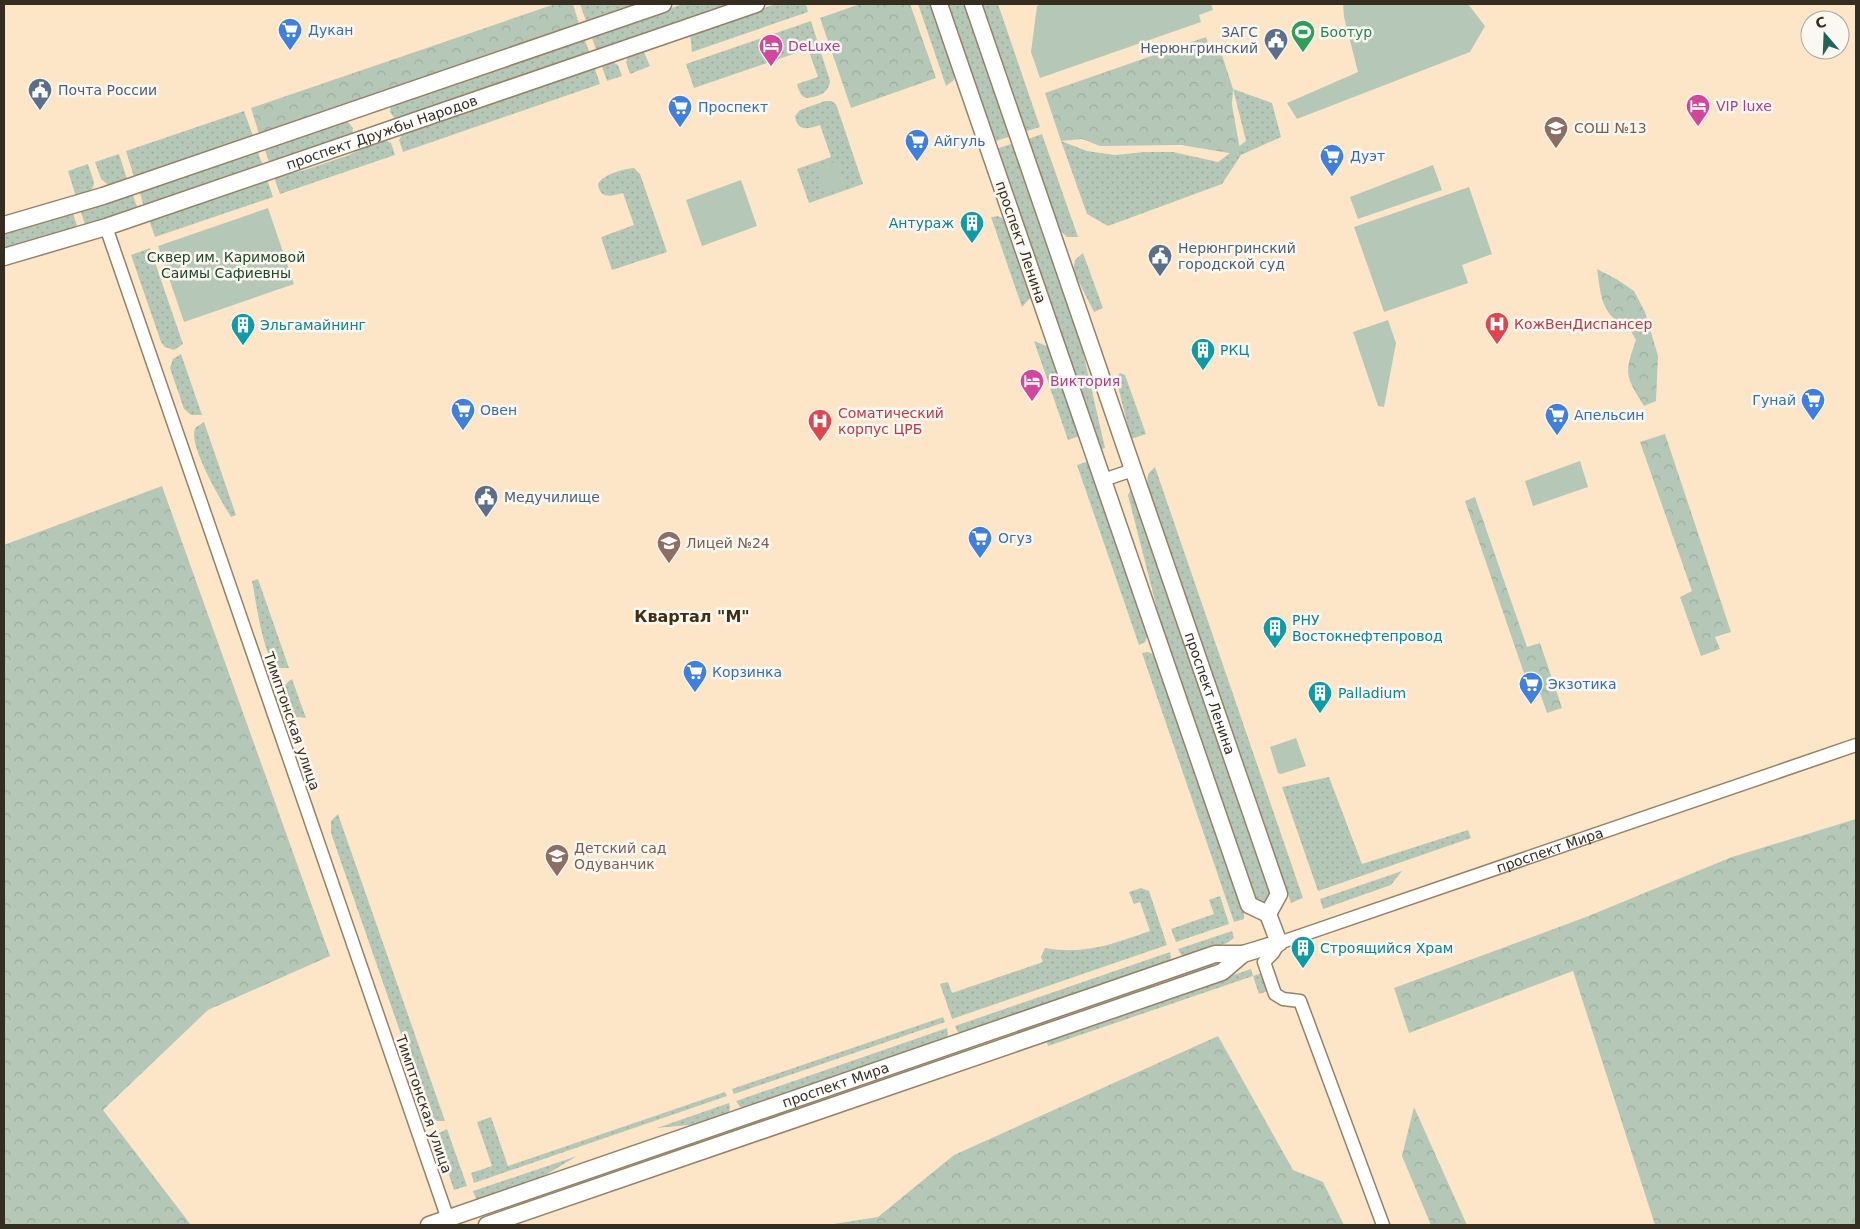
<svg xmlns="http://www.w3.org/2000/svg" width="1860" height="1229" viewBox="0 0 1860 1229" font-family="'DejaVu Sans',sans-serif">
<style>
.grass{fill:url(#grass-dots)}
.forest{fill:url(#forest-crowns)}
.park{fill:#b5c8b7}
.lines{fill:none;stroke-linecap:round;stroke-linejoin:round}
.minor-casing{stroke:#968166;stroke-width:15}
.tertiary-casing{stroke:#968166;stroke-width:19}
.minor{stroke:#fff;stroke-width:12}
.tertiary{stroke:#fff;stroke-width:16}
.labels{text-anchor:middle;stroke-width:5;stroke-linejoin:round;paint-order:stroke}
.shop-label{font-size:14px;fill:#366cbe;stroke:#fbf7f1;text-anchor:start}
.service-label{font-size:14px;fill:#4e5e75;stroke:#fbf7f1;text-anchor:start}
.leisure-label{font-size:14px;fill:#27864d;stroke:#fbf7f1;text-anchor:start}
.hotel-label{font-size:14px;fill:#b23c85;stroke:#fbf7f1;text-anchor:start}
.education-label{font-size:14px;fill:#785e54;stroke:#fbf7f1;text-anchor:start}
.street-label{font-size:14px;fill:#362d21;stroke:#fbf7f1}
.culture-label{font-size:14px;fill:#0d838f;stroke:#fbf7f1;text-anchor:start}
.park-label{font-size:14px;fill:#1e4726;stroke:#fbf7f1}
.health-label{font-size:14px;fill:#be3a42;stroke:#fbf7f1;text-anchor:start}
.quarter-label{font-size:16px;font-weight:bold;fill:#402e15;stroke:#fbf7f1}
</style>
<defs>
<pattern id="grass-dots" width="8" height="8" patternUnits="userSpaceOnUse" patternTransform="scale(1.25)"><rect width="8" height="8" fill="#b5c8b7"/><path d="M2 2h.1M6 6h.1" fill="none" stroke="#9cac9d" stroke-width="1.8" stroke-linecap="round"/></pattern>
<pattern id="forest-crowns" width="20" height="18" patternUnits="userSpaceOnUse" patternTransform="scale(1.25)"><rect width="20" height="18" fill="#b5c8b7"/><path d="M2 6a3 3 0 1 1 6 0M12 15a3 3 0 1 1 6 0" fill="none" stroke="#9cac9d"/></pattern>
</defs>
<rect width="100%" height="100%" fill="#fde6c8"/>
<!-- grass -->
<g class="grass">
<path d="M580 4H637L586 21Z"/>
<path d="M683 4H735L597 52 591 35Z"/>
<path d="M776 4H806L808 12 692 52 690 33Z"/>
<path d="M918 4H931L955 73 954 80 946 86Z"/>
<path d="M946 4H965L1011 136 993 142Z"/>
<path d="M980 4H998L1040 127 1024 132Z"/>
<path d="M811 21 830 81C829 94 817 97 806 98 800 96 799 90 797 84L818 77 808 49 694 88 686 64Z"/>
<path d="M584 38 590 54 395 119 390 112 391 106Z"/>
<path d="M643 50 650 66 630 74 626 62 628 57Z"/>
<path d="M610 61 618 65 622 76 607 81 601 64Z"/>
<path d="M594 66 600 84 403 152 399 140 403 133Z"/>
<path d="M1233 89 1272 103 1281 137 1241 155 1222 184 1108 226 1087 214 1061 141 1087 151 1115 155 1145 152H1173L1218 162 1246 141Z"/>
<path d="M825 101H831L836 104 863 184 809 203 797 169 831 157 820 125C808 129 797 132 795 116L800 110Z"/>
<path d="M244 111 253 136 134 177 126 151Z"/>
<path d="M347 121 353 128 352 135 270 164 264 148Z"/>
<path d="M1042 134 1078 237H1067L1058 228 1028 139Z"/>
<path d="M383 139 391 143 395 155 280 194 274 177 305 170 349 155 373 143Z"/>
<path d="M1014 143 1078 330 1105 448 1099 450 996 149Z"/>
<path d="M257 150 263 166 144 207 139 190Z"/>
<path d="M119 154 127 179 112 184H107L101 179 95 162Z"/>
<path d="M88 164C95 186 100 188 76 197L68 171Z"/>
<path d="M634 168 640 174 667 252 612 270 601 237 634 225 623 193C612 196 600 200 598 184 603 174 624 169 634 168Z"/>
<path d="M267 179 273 197 155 237 149 220Z"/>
<path d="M132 193 138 209 86 227 80 210Z"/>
<path d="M73 213 78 229 4 249V233Z"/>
<path d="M998 216 1005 220 1032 296 1022 307 991 217Z"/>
<path d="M150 248 183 344 174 350 165 347 161 342 131 255Z"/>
<path d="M1083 253 1103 308 1094 312 1073 270 1075 260Z"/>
<path d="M1034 341 1049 347 1080 436 1068 440Z"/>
<path d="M181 354 202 415H191L184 409 170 368 173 359Z"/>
<path d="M1120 373 1125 375 1146 434 1131 439 1116 378Z"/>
<path d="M204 422 236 515 231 517C221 500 188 446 195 428Z"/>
<path d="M1089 461 1148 635 1145 642 1139 645 1077 465Z"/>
<path d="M1155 467 1303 898 1291 903 1147 487 1148 474Z"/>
<path d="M1130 491H1132L1271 894C1267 901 1263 905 1255 899L1165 640 1128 495Z"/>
<path d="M258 579 289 668H278C263 659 256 600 252 581Z"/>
<path d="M1148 652 1155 655 1244 909V919L1234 922 1142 653Z"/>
<path d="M292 679 306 718 290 716C286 703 276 688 292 679Z"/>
<path d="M1329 777 1362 864 1468 830 1471 838 1318 891 1282 787Z"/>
<path d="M338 814 445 1121H437L429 1115 331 833V821Z"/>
<path d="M1402 871 1391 885 1323 909 1320 899Z"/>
<path d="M1141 888 1149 891 1167 945 952 1019 940 984 948 982 952 993 1043 962 1041 957 1045 948C1086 955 1112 944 1150 931L1140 902 1134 904 1129 892Z"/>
<path d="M1220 896 1229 924 1176 942 1171 929 1214 914 1209 900Z"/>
<path d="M1232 931 1234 938 1227 943 1188 957C1182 957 1180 954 1178 949Z"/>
<path d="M1170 952 1171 958 1169 962 962 1034 957 1031 955 1026Z"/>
<path d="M1212 960 1213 966 501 1213 499 1207Z"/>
<path d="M1251 969 1253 976 1265 972 1271 990 1259 994 1253 976 1048 1046 1046 1039Z"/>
<path d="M943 1017 945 1022 734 1094 732 1089Z"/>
<path d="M947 1028 948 1035 946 1039 745 1108 740 1107 736 1101Z"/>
<path d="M725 1092 727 1096 474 1183 471 1173 492 1166 477 1122 491 1117 508 1166Z"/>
<path d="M729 1103C730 1107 731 1111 727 1114 715 1125 674 1126 657 1128Z"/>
<path d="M447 1129 467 1186 454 1190 437 1139 439 1133Z"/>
<path d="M577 1156 537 1180 477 1201 473 1191Z"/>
</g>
<!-- forest -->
<g class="forest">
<path d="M555 4H573L579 24 259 134 251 108Z"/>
<path d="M860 4H910L936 78 851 108 820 18Z"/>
<path d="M1206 37 1209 46 1218 43 1233 89 1232 105 1241 155 1181 145 1100 146 1082 139 1061 141 1045 93Z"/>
<path d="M1597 269 1618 280 1634 291 1645 312 1658 356 1656 401 1644 406C1625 375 1624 374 1636 340 1627 323 1629 331 1617 321 1600 309 1600 287 1597 269Z"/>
<path d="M1665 434 1731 632 1715 637 1720 649 1701 656 1680 597 1692 591 1640 442Z"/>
<path d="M162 486 330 956 208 1010 103 1110 191 1225H4V545Z"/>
<path d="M1475 497 1527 647 1540 643 1562 708 1547 713 1535 679 1527 682 1465 501Z"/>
<path d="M1856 819V1225H1655L1573 971 1409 1033 1394 988 1586 917 1732 857Z"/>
<path d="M1218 1036 1293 1170 1323 1182 1344 1225H827L878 1217 954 1155Z"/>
<path d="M1414 1107 1467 1225H1431L1402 1156Z"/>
</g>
<!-- park -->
<g class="park">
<path d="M1043 4H1211L1213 10 1199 15 1201 22 1040 78 1031 52 1037 6Z"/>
<path d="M1343 4H1468L1485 26 1470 52 1297 119 1287 103 1358 72 1344 17Z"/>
<path d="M837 161 845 186 825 193 816 168Z"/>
<path d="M1433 165 1442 190 1358 219 1350 197Z"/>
<path d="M741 180 757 226 702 246 686 200Z"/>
<path d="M1469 187 1492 254 1462 265 1468 283 1384 312 1354 227Z"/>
<path d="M268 208 294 284 184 322 158 246Z"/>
<path d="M1388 320 1396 343 1384 407 1378 406 1353 332Z"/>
<path d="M1580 461 1588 487 1533 506 1525 481Z"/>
<path d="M1296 738 1306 766 1281 774 1278 773 1270 747Z"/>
</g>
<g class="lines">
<defs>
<g id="minor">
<path d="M106 227 450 1225"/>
<path d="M1103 480 1133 470"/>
<path id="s1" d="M1383 1225 1300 1001 1283 999 1275 994 1264 962 1273 953 1279 943 1856 745"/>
</g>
<g id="tertiary">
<path id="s2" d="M973 4 1279 894 1268 914"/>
<path d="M4 225 103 196 663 4"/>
<path id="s3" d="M4 257 106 227 756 4"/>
<path id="s4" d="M429 1225 1215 954H1243L1279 943 1268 914 1249 905 939 4"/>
<path d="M487 1225 1222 972 1243 954"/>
</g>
</defs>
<!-- minor casing -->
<use href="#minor" class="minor-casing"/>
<!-- tertiary casing -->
<use href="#tertiary" class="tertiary-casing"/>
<!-- minor -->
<use href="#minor" class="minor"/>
<!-- tertiary -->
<use href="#tertiary" class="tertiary"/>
</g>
<!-- icons -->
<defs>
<symbol id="supermarket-pin" viewBox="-11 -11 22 30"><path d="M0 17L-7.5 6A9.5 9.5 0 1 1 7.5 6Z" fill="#3f7fe0" stroke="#fbf7f1"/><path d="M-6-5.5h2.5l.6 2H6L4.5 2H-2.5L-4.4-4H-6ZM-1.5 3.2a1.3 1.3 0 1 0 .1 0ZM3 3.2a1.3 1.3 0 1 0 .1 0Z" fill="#fff"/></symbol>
<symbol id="stadium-pin" viewBox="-11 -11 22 30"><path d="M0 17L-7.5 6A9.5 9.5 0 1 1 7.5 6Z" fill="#2e9e5b" stroke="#fbf7f1"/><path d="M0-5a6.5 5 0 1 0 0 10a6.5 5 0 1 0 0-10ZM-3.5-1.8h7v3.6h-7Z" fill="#fff"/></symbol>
<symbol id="civic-pin" viewBox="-11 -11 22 30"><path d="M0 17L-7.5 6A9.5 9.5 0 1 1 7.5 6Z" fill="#5c6f8a" stroke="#fbf7f1"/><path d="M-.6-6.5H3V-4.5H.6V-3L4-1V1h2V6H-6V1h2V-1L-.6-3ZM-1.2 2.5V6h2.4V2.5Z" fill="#fff"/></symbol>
<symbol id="hotel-pin" viewBox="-11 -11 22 30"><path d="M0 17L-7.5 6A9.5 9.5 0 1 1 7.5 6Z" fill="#d1479c" stroke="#fbf7f1"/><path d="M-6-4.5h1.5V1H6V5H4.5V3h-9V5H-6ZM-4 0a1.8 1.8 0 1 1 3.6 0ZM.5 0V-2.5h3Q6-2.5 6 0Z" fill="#fff"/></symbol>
<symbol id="school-pin" viewBox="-11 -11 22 30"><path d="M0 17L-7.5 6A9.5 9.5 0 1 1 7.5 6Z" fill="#8d6e63" stroke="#fbf7f1"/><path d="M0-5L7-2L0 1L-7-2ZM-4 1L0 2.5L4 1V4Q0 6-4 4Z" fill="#fff"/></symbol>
<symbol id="building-pin" viewBox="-11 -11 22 30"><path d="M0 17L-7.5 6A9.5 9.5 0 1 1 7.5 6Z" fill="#0f9aa8" stroke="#fbf7f1"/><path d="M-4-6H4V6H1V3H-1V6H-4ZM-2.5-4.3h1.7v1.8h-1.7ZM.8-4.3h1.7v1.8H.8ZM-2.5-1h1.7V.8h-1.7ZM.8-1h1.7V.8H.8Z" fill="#fff"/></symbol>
<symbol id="hospital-pin" viewBox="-11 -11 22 30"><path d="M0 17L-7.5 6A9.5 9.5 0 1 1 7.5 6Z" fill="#e0444e" stroke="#fbf7f1"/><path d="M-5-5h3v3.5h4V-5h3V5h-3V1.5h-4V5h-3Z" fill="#fff"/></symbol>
</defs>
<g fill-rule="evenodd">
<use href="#supermarket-pin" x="276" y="16" width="28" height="38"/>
<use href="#stadium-pin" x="1289" y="18" width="28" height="38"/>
<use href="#civic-pin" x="1262" y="26" width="28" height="38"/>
<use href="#hotel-pin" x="757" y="32" width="28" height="38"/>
<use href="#civic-pin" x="26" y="76" width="28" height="38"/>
<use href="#hotel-pin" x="1684" y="92" width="28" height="38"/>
<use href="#supermarket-pin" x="666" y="93" width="28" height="38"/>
<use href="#school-pin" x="1542" y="114" width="28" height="38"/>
<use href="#supermarket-pin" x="903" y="127" width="28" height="38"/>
<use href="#supermarket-pin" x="1318" y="142" width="28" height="38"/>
<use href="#building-pin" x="958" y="209" width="28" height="38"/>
<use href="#civic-pin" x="1146" y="242" width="28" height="38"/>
<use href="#hospital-pin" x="1483" y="310" width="28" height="38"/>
<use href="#building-pin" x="229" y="311" width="28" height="38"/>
<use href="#building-pin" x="1189" y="336" width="28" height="38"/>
<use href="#hotel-pin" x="1018" y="367" width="28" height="38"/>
<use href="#supermarket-pin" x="1799" y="386" width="28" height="38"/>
<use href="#supermarket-pin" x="449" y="396" width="28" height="38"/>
<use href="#supermarket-pin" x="1543" y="401" width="28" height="38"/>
<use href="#hospital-pin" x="806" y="407" width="28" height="38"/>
<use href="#civic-pin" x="472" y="483" width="28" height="38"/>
<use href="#supermarket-pin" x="966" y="524" width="28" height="38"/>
<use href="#school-pin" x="655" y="529" width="28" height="38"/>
<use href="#building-pin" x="1261" y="614" width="28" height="38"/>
<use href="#supermarket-pin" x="681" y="658" width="28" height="38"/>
<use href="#supermarket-pin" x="1517" y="670" width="28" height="38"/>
<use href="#building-pin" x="1306" y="679" width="28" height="38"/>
<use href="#school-pin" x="543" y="842" width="28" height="38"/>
<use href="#building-pin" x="1289" y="934" width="28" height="38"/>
</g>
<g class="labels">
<!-- shop labels -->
<g class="shop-label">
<text x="308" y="35">Дукан</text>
<text x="698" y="112">Проспект</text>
<text x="934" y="146">Айгуль</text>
<text x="1350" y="161">Дуэт</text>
<text x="1796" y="405" text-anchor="end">Гунай</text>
<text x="480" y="415">Овен</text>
<text x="1574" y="420">Апельсин</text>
<text x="998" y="543">Огуз</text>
<text x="712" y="677">Корзинка</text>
<text x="1548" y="689">Экзотика</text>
</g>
<!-- service labels -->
<g class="service-label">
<text x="1258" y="37" text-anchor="end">ЗАГС<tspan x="1258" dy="16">Нерюнгринский</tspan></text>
<text x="58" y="95">Почта России</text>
<text x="1178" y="253">Нерюнгринский<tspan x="1178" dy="16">городской суд</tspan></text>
<text x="504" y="502">Медучилище</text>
</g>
<!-- leisure labels -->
<g class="leisure-label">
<text x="1320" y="37">Боотур</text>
</g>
<!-- hotel labels -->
<g class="hotel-label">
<text x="788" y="51">DeLuxe</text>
<text x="1716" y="111">VIP luxe</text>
<text x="1050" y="386">Виктория</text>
</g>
<!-- education labels -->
<g class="education-label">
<text x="1574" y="133">СОШ №13</text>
<text x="686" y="548">Лицей №24</text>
<text x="574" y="853">Детский сад<tspan x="574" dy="16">Одуванчик</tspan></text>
</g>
<!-- street labels -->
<g class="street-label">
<text dy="5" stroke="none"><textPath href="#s3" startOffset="398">проспект Дружбы Народов</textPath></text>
<text transform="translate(1021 242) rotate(71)" y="5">проспект Ленина</text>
<text dy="5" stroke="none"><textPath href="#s2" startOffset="729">проспект Ленина</textPath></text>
<text transform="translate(292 721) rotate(71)" y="5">Тимптонская улица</text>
<text dy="5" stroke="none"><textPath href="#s1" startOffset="610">проспект Мира</textPath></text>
<text dy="5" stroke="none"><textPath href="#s4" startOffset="430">проспект Мира</textPath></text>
<text transform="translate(424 1104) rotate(71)" y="5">Тимптонская улица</text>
</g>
<!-- culture labels -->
<g class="culture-label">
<text x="954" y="228" text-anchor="end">Антураж</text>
<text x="260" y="330">Эльгамайнинг</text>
<text x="1220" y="355">РКЦ</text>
<text x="1292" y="625">РНУ<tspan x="1292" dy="16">Востокнефтепровод</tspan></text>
<text x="1338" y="698">Palladium</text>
<text x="1320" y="953">Строящийся Храм</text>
</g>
<!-- park labels -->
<g class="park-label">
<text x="226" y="262">Сквер им. Каримовой<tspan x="226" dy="16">Саимы Сафиевны</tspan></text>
</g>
<!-- health labels -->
<g class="health-label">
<text x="1514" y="329">КожВенДиспансер</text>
<text x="838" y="418">Соматический<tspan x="838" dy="16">корпус ЦРБ</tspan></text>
</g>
<!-- quarter labels -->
<g class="quarter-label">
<text x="692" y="622">Квартал "М"</text>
</g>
</g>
<!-- border -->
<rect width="1860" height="1229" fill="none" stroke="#362d21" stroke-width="10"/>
<!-- north arrow -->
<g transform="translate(1825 35) rotate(341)"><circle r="24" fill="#fbf7f1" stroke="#aca69e"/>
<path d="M0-4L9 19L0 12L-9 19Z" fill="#1f6659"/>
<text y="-8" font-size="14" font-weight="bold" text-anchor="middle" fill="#362d21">С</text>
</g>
</svg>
